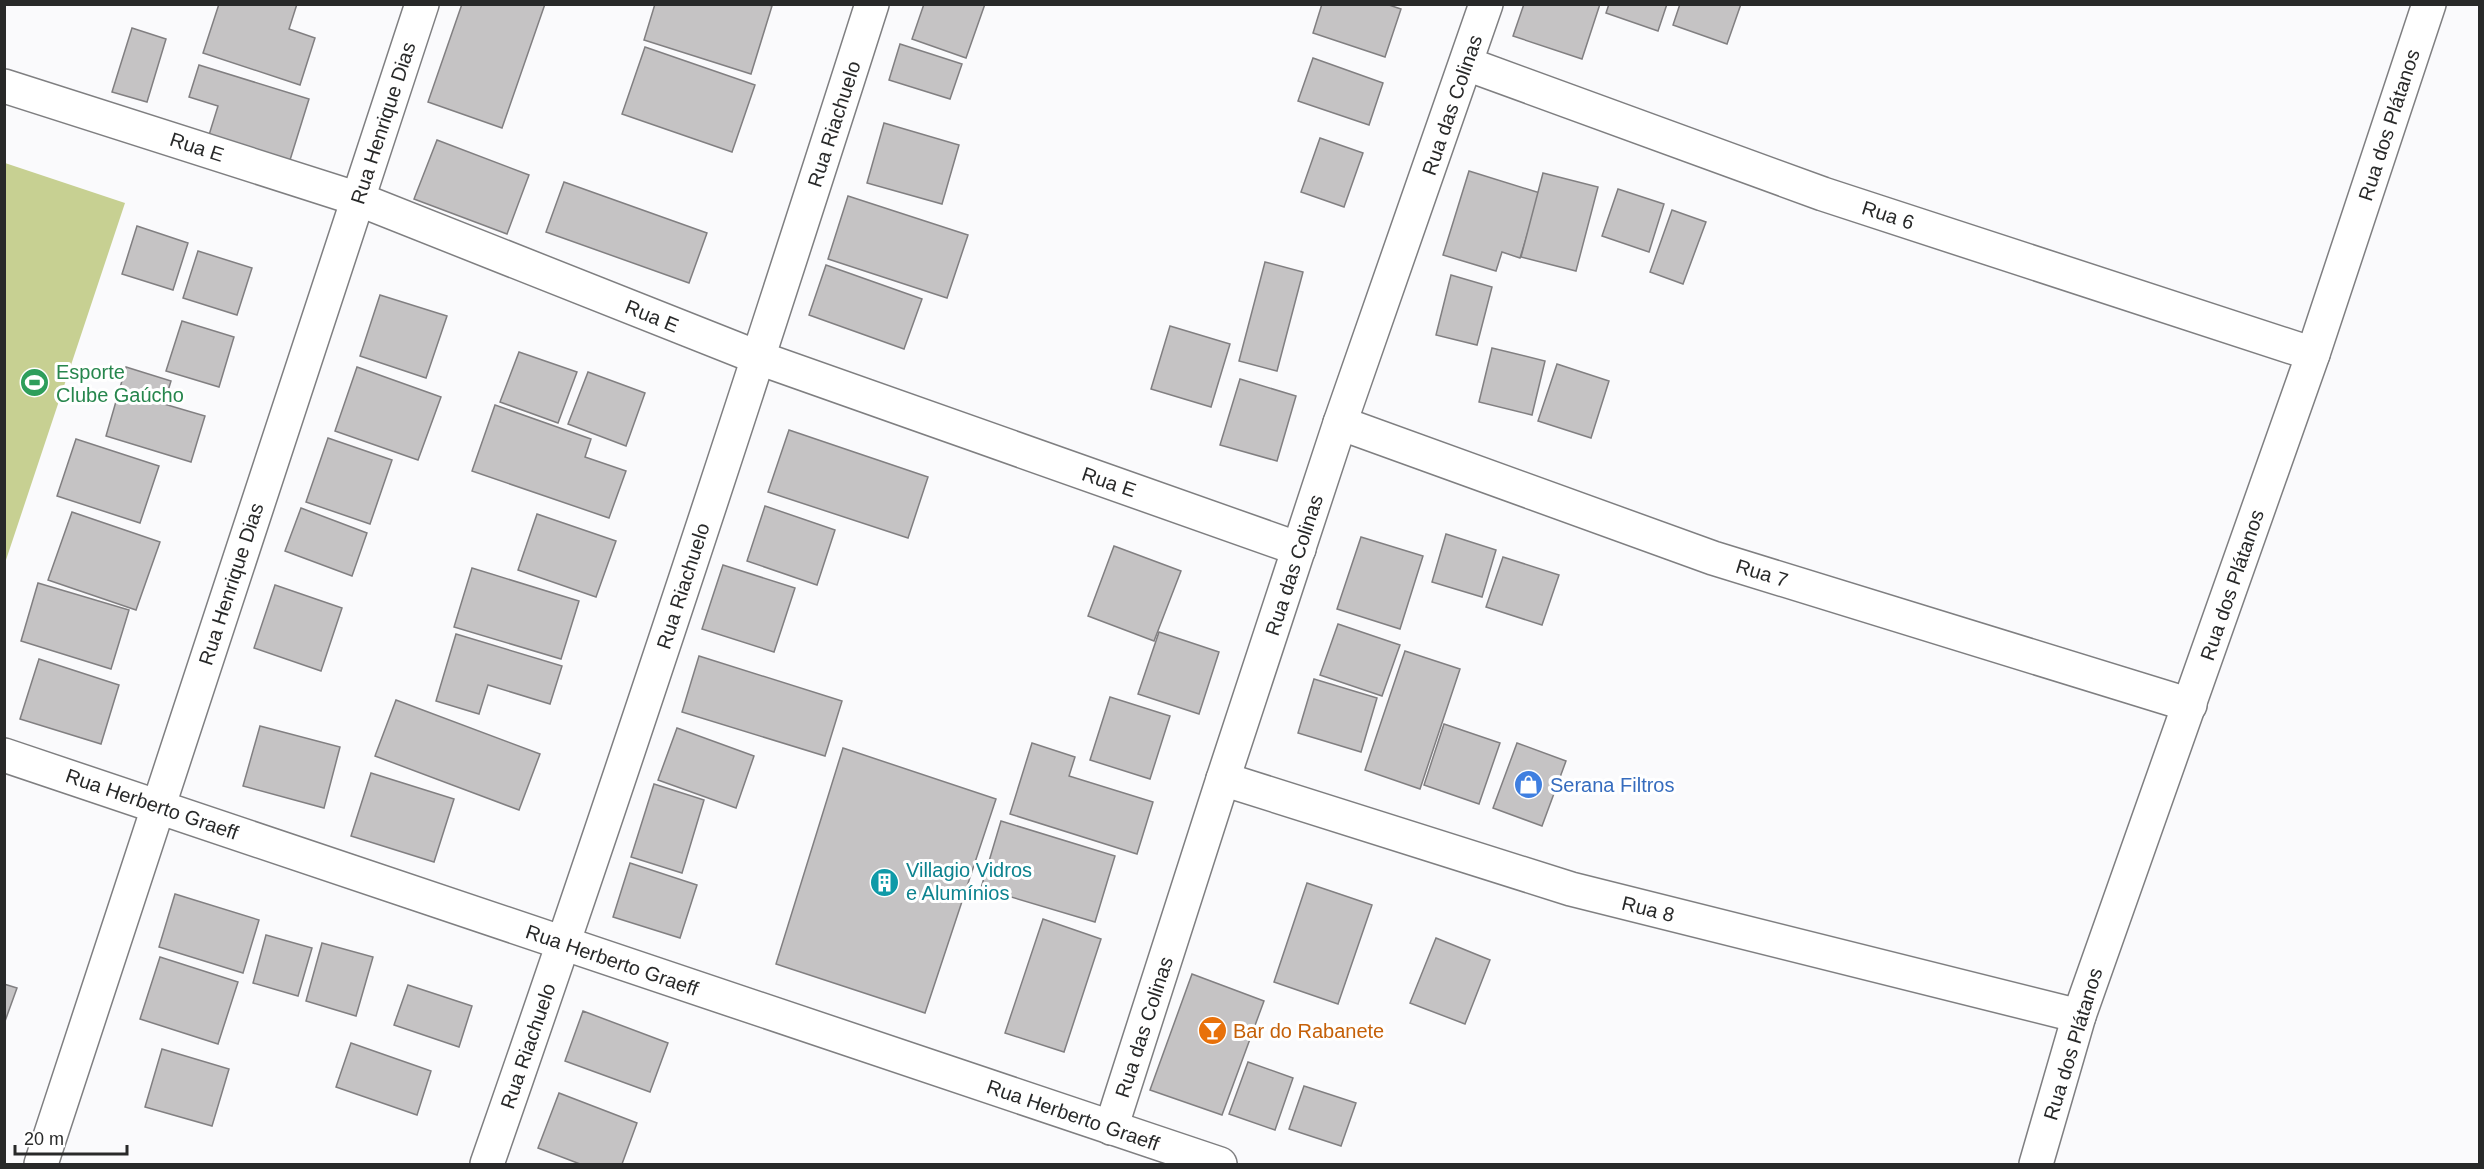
<svg xmlns="http://www.w3.org/2000/svg" width="2484" height="1169" viewBox="0 0 2484 1169" font-family="Helvetica,sans-serif">
<style>
.green{fill:#c7d092}
.building{fill:#c5c3c4;stroke:#817f81;stroke-width:1.5}
.lines{fill:none;stroke-linecap:round;stroke-linejoin:round}
.minor-casing{stroke:#7f7f81;stroke-width:36}
.minor{stroke:#fff;stroke-width:33}
.labels{text-anchor:middle;stroke-width:6;stroke-linejoin:round;paint-order:stroke}
.street-label{font-size:20px;fill:#282929;stroke:#fff}
.leisure-label{font-size:20px;fill:#27864d;stroke:#fff;text-anchor:start}
.shop-label{font-size:20px;fill:#366cbe;stroke:#fff;text-anchor:start}
.culture-label{font-size:20px;fill:#0d838f;stroke:#fff;text-anchor:start}
.food-label{font-size:20px;fill:#c56008;stroke:#fff;text-anchor:start}
</style>
<rect width="100%" height="100%" fill="#fafafc"/>
<!-- green -->
<path class="green" d="M5 163 125 203 5 563 4 163Z"/>
<!-- building -->
<g class="building">
<path d="M219 4H297L289 29 315 38 300 85 203 53Z"/>
<path d="M462 4H545L502 128 428 102Z"/>
<path d="M655 4H766L772 6 751 74 644 40Z"/>
<path d="M924 4H985L966 58 912 39Z"/>
<path d="M1322 4H1386L1401 9 1385 57 1313 33Z"/>
<path d="M1524 4H1600L1582 59 1513 36Z"/>
<path d="M1609 4H1667L1658 31 1606 13Z"/>
<path d="M1680 4H1741L1727 44 1673 25Z"/>
<path d="M132 28 166 39 147 102 112 92Z"/>
<path d="M900 44 962 64 950 99 889 80Z"/>
<path d="M645 47 755 85 732 152 622 114Z"/>
<path d="M1313 58 1383 83 1369 125 1298 101Z"/>
<path d="M199 65 309 99 290 160 209 135 218 106 189 97Z"/>
<path d="M884 123 959 145 942 204 867 183Z"/>
<path d="M1320 138 1363 153 1344 207 1301 192Z"/>
<path d="M437 140 529 175 507 234 414 199Z"/>
<path d="M1469 171 1540 193 1520 258 1502 252 1496 271 1443 255Z"/>
<path d="M1543 173 1598 187 1576 271 1521 257Z"/>
<path d="M564 182 707 233 689 283 546 232Z"/>
<path d="M1618 189 1664 204 1649 252 1602 236Z"/>
<path d="M848 196 968 235 947 298 828 259Z"/>
<path d="M1672 210 1706 222 1683 284 1650 272Z"/>
<path d="M137 226 188 243 173 290 122 274Z"/>
<path d="M198 251 252 268 237 315 183 298Z"/>
<path d="M1265 262 1303 272 1277 371 1239 361Z"/>
<path d="M826 265 922 299 904 349 809 315Z"/>
<path d="M1451 275 1492 287 1477 345 1436 335Z"/>
<path d="M380 295 447 316 426 378 360 356Z"/>
<path d="M182 321 234 337 219 387 166 371Z"/>
<path d="M1170 326 1230 344 1211 407 1151 389Z"/>
<path d="M1492 348 1545 361 1532 415 1479 402Z"/>
<path d="M519 352 577 372 558 423 500 402Z"/>
<path d="M1557 364 1609 381 1591 438 1538 421Z"/>
<path d="M126 367 171 381 164 404 205 416 191 462 106 436Z"/>
<path d="M357 367 441 397 418 460 335 431Z"/>
<path d="M588 372 645 393 626 446 568 424Z"/>
<path d="M1240 379 1296 396 1277 461 1220 445Z"/>
<path d="M495 405 591 439 585 457 626 471 609 518 472 471Z"/>
<path d="M789 430 928 477 908 538 768 492Z"/>
<path d="M328 438 392 460 370 524 306 502Z"/>
<path d="M76 439 159 466 140 523 57 496Z"/>
<path d="M765 506 835 530 817 585 747 561Z"/>
<path d="M301 508 367 533 352 576 285 551Z"/>
<path d="M72 512 160 542 136 610 48 580Z"/>
<path d="M537 514 616 541 596 597 518 570Z"/>
<path d="M1446 534 1496 550 1482 597 1432 582Z"/>
<path d="M1361 537 1423 556 1400 629 1337 609Z"/>
<path d="M1114 546 1181 571 1154 641 1088 616Z"/>
<path d="M1503 557 1559 575 1542 625 1486 607Z"/>
<path d="M723 565 795 588 774 652 702 629Z"/>
<path d="M472 568 579 601 561 659 454 627Z"/>
<path d="M38 583 129 610 111 669 21 641Z"/>
<path d="M275 585 342 608 321 671 254 648Z"/>
<path d="M1338 624 1400 645 1382 696 1320 675Z"/>
<path d="M1159 632 1219 652 1199 714 1138 694Z"/>
<path d="M456 634 562 666 550 704 488 685 479 714 436 701Z"/>
<path d="M1405 651 1460 669 1420 789 1365 770Z"/>
<path d="M699 656 842 701 825 756 682 712Z"/>
<path d="M39 659 119 685 101 744 20 719Z"/>
<path d="M1314 679 1377 698 1361 752 1298 733Z"/>
<path d="M1110 697 1170 716 1150 779 1090 760Z"/>
<path d="M396 700 540 754 519 810 375 756Z"/>
<path d="M1444 724 1500 743 1479 804 1424 785Z"/>
<path d="M260 726 340 747 324 808 243 786Z"/>
<path d="M677 728 754 756 736 808 658 780Z"/>
<path d="M1032 743 1075 757 1069 776 1153 802 1137 854 1010 814Z"/>
<path d="M1517 743 1566 761 1542 826 1493 808Z"/>
<path d="M843 748 996 799 925 1013 776 964Z"/>
<path d="M371 773 454 799 434 862 351 836Z"/>
<path d="M654 784 704 800 682 873 631 857Z"/>
<path d="M1001 821 1115 856 1095 922 981 888Z"/>
<path d="M630 863 697 885 680 938 613 917Z"/>
<path d="M1307 883 1372 905 1338 1004 1274 982Z"/>
<path d="M175 894 259 920 243 973 159 947Z"/>
<path d="M1043 919 1101 939 1064 1052 1005 1033Z"/>
<path d="M266 935 312 948 298 996 253 983Z"/>
<path d="M1436 938 1490 960 1465 1024 1410 1003Z"/>
<path d="M322 943 373 957 356 1016 306 1001Z"/>
<path d="M160 957 238 982 218 1044 140 1019Z"/>
<path d="M1192 974 1264 1001 1222 1115 1150 1090Z"/>
<path d="M4 984 17 988 4 1024Z"/>
<path d="M408 985 472 1006 459 1047 394 1025Z"/>
<path d="M583 1011 668 1043 650 1092 565 1061Z"/>
<path d="M351 1043 431 1071 417 1115 336 1087Z"/>
<path d="M162 1049 229 1069 212 1126 145 1107Z"/>
<path d="M1248 1062 1293 1078 1275 1130 1229 1114Z"/>
<path d="M1304 1086 1356 1103 1341 1146 1289 1129Z"/>
<path d="M559 1093 637 1123 622 1164H580L538 1148Z"/>
</g>
<g class="lines">
<defs>
<g id="minor">
<path d="M1467 64 1823 194 2313 354"/>
<path d="M4 86 358 199 759 358 1299 549"/>
<path d="M1340 423 1713 558 2190 705"/>
<path d="M4 755 1220 1164"/>
<path d="M1223 779 1571 889 2079 1016"/>
<path d="M1111 1128 1223 779 1340 423 1486 4"/>
<path d="M41 1164 422 4"/>
<path d="M487 1164C621 780 748 393 872 4"/>
<path d="M2036 1164 2079 1016 2313 354 2429 4"/>
</g>
</defs>
<!-- minor casing -->
<use href="#minor" class="minor-casing"/>
<!-- minor -->
<use href="#minor" class="minor"/>
</g>
<!-- icons -->
<defs>
<symbol id="stadium-disc" viewBox="-11 -11 22 22"><circle r="9.5" fill="#2e9e5b" stroke="#fff"/><path d="M0-5a6.5 5 0 1 0 0 10a6.5 5 0 1 0 0-10ZM-3.5-1.8h7v3.6h-7Z" fill="#fff"/></symbol>
<symbol id="shop-disc" viewBox="-11 -11 22 22"><circle r="9.5" fill="#3f7fe0" stroke="#fff"/><path d="M-5-2.5h2.3a2.7 3.5 0 0 1 5.4 0H5L5.5 6h-11ZM-1.5-2.5h3a1.5 2.3 0 0 0-3 0Z" fill="#fff"/></symbol>
<symbol id="building-disc" viewBox="-11 -11 22 22"><circle r="9.5" fill="#0f9aa8" stroke="#fff"/><path d="M-4-6H4V6H1V3H-1V6H-4ZM-2.5-4.3h1.7v1.8h-1.7ZM.8-4.3h1.7v1.8H.8ZM-2.5-1h1.7V.8h-1.7ZM.8-1h1.7V.8H.8Z" fill="#fff"/></symbol>
<symbol id="bar-disc" viewBox="-11 -11 22 22"><circle r="9.5" fill="#e8710a" stroke="#fff"/><path d="M-6-5H6L.8 .8V4.5H3.5V6h-7V4.5H-.8V.8Z" fill="#fff"/></symbol>
</defs>
<g fill-rule="evenodd">
<use href="#stadium-disc" x="18" y="366" width="33" height="33"/>
<use href="#shop-disc" x="1512" y="768" width="33" height="33"/>
<use href="#building-disc" x="868" y="866" width="33" height="33"/>
<use href="#bar-disc" x="1196" y="1014" width="33" height="33"/>
</g>
<g class="labels">
<!-- street labels -->
<g class="street-label">
<text transform="translate(1452 105) rotate(-71)" y="7">Rua das Colinas</text>
<text transform="translate(383 123) rotate(-72)" y="7">Rua Henrique Dias</text>
<text transform="translate(834 124) rotate(-72)" y="7">Rua Riachuelo</text>
<text transform="translate(2389 125) rotate(-72)" y="7">Rua dos Plátanos</text>
<text transform="translate(197 147) rotate(18)" y="7">Rua E</text>
<text transform="translate(1888 215) rotate(18)" y="7">Rua 6</text>
<text transform="translate(652 316) rotate(22)" y="7">Rua E</text>
<text transform="translate(1109 482) rotate(19)" y="7">Rua E</text>
<text transform="translate(1294 565) rotate(-72)" y="7">Rua das Colinas</text>
<text transform="translate(1762 573) rotate(17)" y="7">Rua 7</text>
<text transform="translate(231 584) rotate(-72)" y="7">Rua Henrique Dias</text>
<text transform="translate(2232 585) rotate(-71)" y="7">Rua dos Plátanos</text>
<text transform="translate(683 586) rotate(-72)" y="7">Rua Riachuelo</text>
<text transform="translate(152 804) rotate(19)" y="7">Rua Herberto Graeff</text>
<text transform="translate(1648 909) rotate(14)" y="7">Rua 8</text>
<text transform="translate(612 960) rotate(19)" y="7">Rua Herberto Graeff</text>
<text transform="translate(1144 1027) rotate(-72)" y="7">Rua das Colinas</text>
<text transform="translate(2073 1044) rotate(-73)" y="7">Rua dos Plátanos</text>
<text transform="translate(528 1046) rotate(-71)" y="7">Rua Riachuelo</text>
<text transform="translate(1073 1115) rotate(19)" y="7">Rua Herberto Graeff</text>
</g>
<!-- leisure labels -->
<g class="leisure-label">
<text x="56" y="379">Esporte<tspan x="56" dy="23">Clube Gaúcho</tspan></text>
</g>
<!-- shop labels -->
<g class="shop-label">
<text x="1550" y="792">Serana Filtros</text>
</g>
<!-- culture labels -->
<g class="culture-label">
<text x="906" y="877">Villagio Vidros<tspan x="906" dy="23">e Alumínios</tspan></text>
</g>
<!-- food labels -->
<g class="food-label">
<text x="1233" y="1038">Bar do Rabanete</text>
</g>
</g>
<!-- border -->
<rect width="2484" height="1169" fill="none" stroke="#282929" stroke-width="12"/>
<!-- scale -->
<path d="M15 1145v9h112v-9" fill="none" stroke="#282929" stroke-width="3"/>
<text x="24" y="1145" font-size="18" fill="#282929" stroke="#ffffff" stroke-width="4.5" paint-order="stroke">20 m</text>
</svg>
